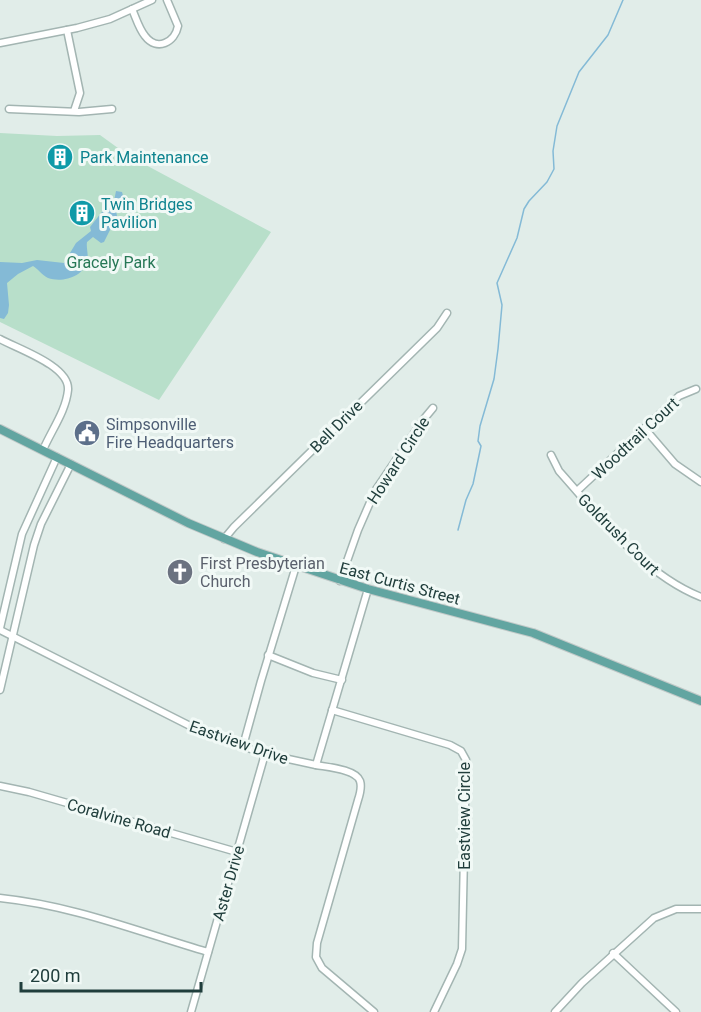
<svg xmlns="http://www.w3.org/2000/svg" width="701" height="1012" viewBox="0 0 701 1012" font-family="Roboto,sans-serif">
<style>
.green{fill:#b8dfca}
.water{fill:#84bad6}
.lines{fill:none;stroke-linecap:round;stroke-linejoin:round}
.stream{stroke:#84bad6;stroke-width:1.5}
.minor-casing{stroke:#a3b5b2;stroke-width:9}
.major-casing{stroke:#c1c9c8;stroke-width:10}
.minor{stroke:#fff;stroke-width:6}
.major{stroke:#62a5a1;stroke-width:8}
.labels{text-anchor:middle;stroke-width:6;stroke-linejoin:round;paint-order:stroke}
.culture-label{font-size:16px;fill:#0d838f;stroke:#f1f9f6;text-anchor:start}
.park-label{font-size:16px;fill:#277856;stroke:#f1f9f6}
.service-label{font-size:16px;fill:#4e5e75;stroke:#f1f9f6;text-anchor:start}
.street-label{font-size:16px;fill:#203e3c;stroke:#f1f9f6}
.worship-label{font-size:16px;fill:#5b616d;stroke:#f1f9f6;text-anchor:start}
</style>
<rect width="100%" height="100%" fill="#e1ede9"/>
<!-- green -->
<path class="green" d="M0 133 57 136 100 135 129 156 271 232 159 400 0 322Z"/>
<!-- water -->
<path class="water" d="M116 191 122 192 124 199 115 205 117 216 104 242 101 243 93 237 87 242C86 249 89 255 87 261 84 277 62 283 48 278 42 275 38 269 33 266L18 274 7 283 9 305 8 313 4 319 0 318V262L22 263 37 260 64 263 76 243 91 231 90 227 105 208 113 206Z"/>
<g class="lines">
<!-- stream -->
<path class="stream" d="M458 530 466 500 473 484 481 446 478 441 480 426 494 379 498 349 502 305 497 283 517 238 524 209 529 201 547 182 554 169 553 151 557 126 579 72 608 35 623 0"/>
<defs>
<g id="minor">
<path d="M132 9C136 18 139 29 145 36 157 52 175 42 178 26L167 0"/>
<path d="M67 30 80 93 74 111"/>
<path d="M0 43 77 28 110 19 152 0"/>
<path d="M9 109 79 112 112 109"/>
<path d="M0 339C18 349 70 366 68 390 66 411 51 431 43 450"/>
<path d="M645 429 675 464 701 482"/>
<path d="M551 455 559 471C600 517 643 574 701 597"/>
<path d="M577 491 679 396 696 389"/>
<path d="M224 539 234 527 437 328 447 313"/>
<path d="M340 581 358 530 375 491 423 420 433 408"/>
<path d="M0 628 22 534 57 457"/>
<path d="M0 630 202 732 265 754 316 765 368 589"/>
<path d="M268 655 313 673 342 680"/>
<path d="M0 690 34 545 41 524 71 464"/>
<path d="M332 710 450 745 461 751 466 760 462 949 457 964 434 1012"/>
<path d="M243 746 261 681 296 566"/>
<path d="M316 765C326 767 356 769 360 781 362 787 360 794 358 800L317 943 316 957 322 968 374 1012"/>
<path d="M0 786 29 792 237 852"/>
<path d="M0 898C75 906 136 931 208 952"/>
<path d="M613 953 676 1012"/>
<path d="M191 1012 265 754"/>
<path d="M555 1012 582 983 654 918 676 909H701"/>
</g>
<path id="major" d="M0 429 188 523 257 552 368 589 533 633 701 701"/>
</defs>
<!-- minor casing -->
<use href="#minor" class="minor-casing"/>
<!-- major casing -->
<use href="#major" class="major-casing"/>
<!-- minor -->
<use href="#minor" class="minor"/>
<!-- major -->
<use href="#major" class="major"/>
</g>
<!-- icons -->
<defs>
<symbol id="building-disc" viewBox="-11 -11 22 22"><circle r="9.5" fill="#0f9aa8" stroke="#f1f9f6"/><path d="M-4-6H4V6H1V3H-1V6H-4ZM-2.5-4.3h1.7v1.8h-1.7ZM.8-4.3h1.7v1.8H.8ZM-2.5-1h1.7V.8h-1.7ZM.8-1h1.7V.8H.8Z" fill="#fff"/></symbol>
<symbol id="civic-disc" viewBox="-11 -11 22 22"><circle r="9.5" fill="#5c6f8a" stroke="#f1f9f6"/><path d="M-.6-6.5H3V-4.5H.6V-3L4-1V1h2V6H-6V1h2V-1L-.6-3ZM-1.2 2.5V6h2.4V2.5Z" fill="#fff"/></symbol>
<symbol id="church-disc" viewBox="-11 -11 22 22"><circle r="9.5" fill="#6b7280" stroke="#f1f9f6"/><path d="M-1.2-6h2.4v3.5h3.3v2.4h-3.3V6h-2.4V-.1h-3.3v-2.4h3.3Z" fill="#fff"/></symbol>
</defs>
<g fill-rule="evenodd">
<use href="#building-disc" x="45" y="142" width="30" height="30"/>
<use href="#building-disc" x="67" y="198" width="30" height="30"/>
<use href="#civic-disc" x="72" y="418" width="30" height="30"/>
<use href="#church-disc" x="165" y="557" width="30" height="30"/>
</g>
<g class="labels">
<!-- culture labels -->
<g class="culture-label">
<text x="80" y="163">Park Maintenance</text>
<text x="101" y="210">Twin Bridges<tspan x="101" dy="18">Pavilion</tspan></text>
</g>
<!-- park labels -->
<g class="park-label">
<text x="111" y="268">Gracely Park</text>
</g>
<!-- service labels -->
<g class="service-label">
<text x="106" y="430">Simpsonville<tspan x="106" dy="18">Fire Headquarters</tspan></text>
</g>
<!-- street labels -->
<g class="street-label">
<text transform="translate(336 426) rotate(-45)" y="6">Bell Drive</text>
<text transform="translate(635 438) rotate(-43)" y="6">Woodtrail Court</text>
<text transform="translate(398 460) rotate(-57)" y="6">Howard Circle</text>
<text transform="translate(619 534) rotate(45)" y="6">Goldrush Court</text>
<text transform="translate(400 583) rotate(15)" y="6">East Curtis Street</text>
<text transform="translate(239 742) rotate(19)" y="6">Eastview Drive</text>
<text transform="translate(464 816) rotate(-90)" y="6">Eastview Circle</text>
<text transform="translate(119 818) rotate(16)" y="6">Coralvine Road</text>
<text transform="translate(228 883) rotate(-74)" y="6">Aster Drive</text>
</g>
<!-- worship labels -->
<g class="worship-label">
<text x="200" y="569">First Presbyterian<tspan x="200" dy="18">Church</tspan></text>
</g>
</g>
<!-- scale -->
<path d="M21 982v9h180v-9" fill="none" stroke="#203e3c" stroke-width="3"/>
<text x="30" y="982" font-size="18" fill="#203e3c" stroke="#f1f9f6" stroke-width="4.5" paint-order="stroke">200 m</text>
</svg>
